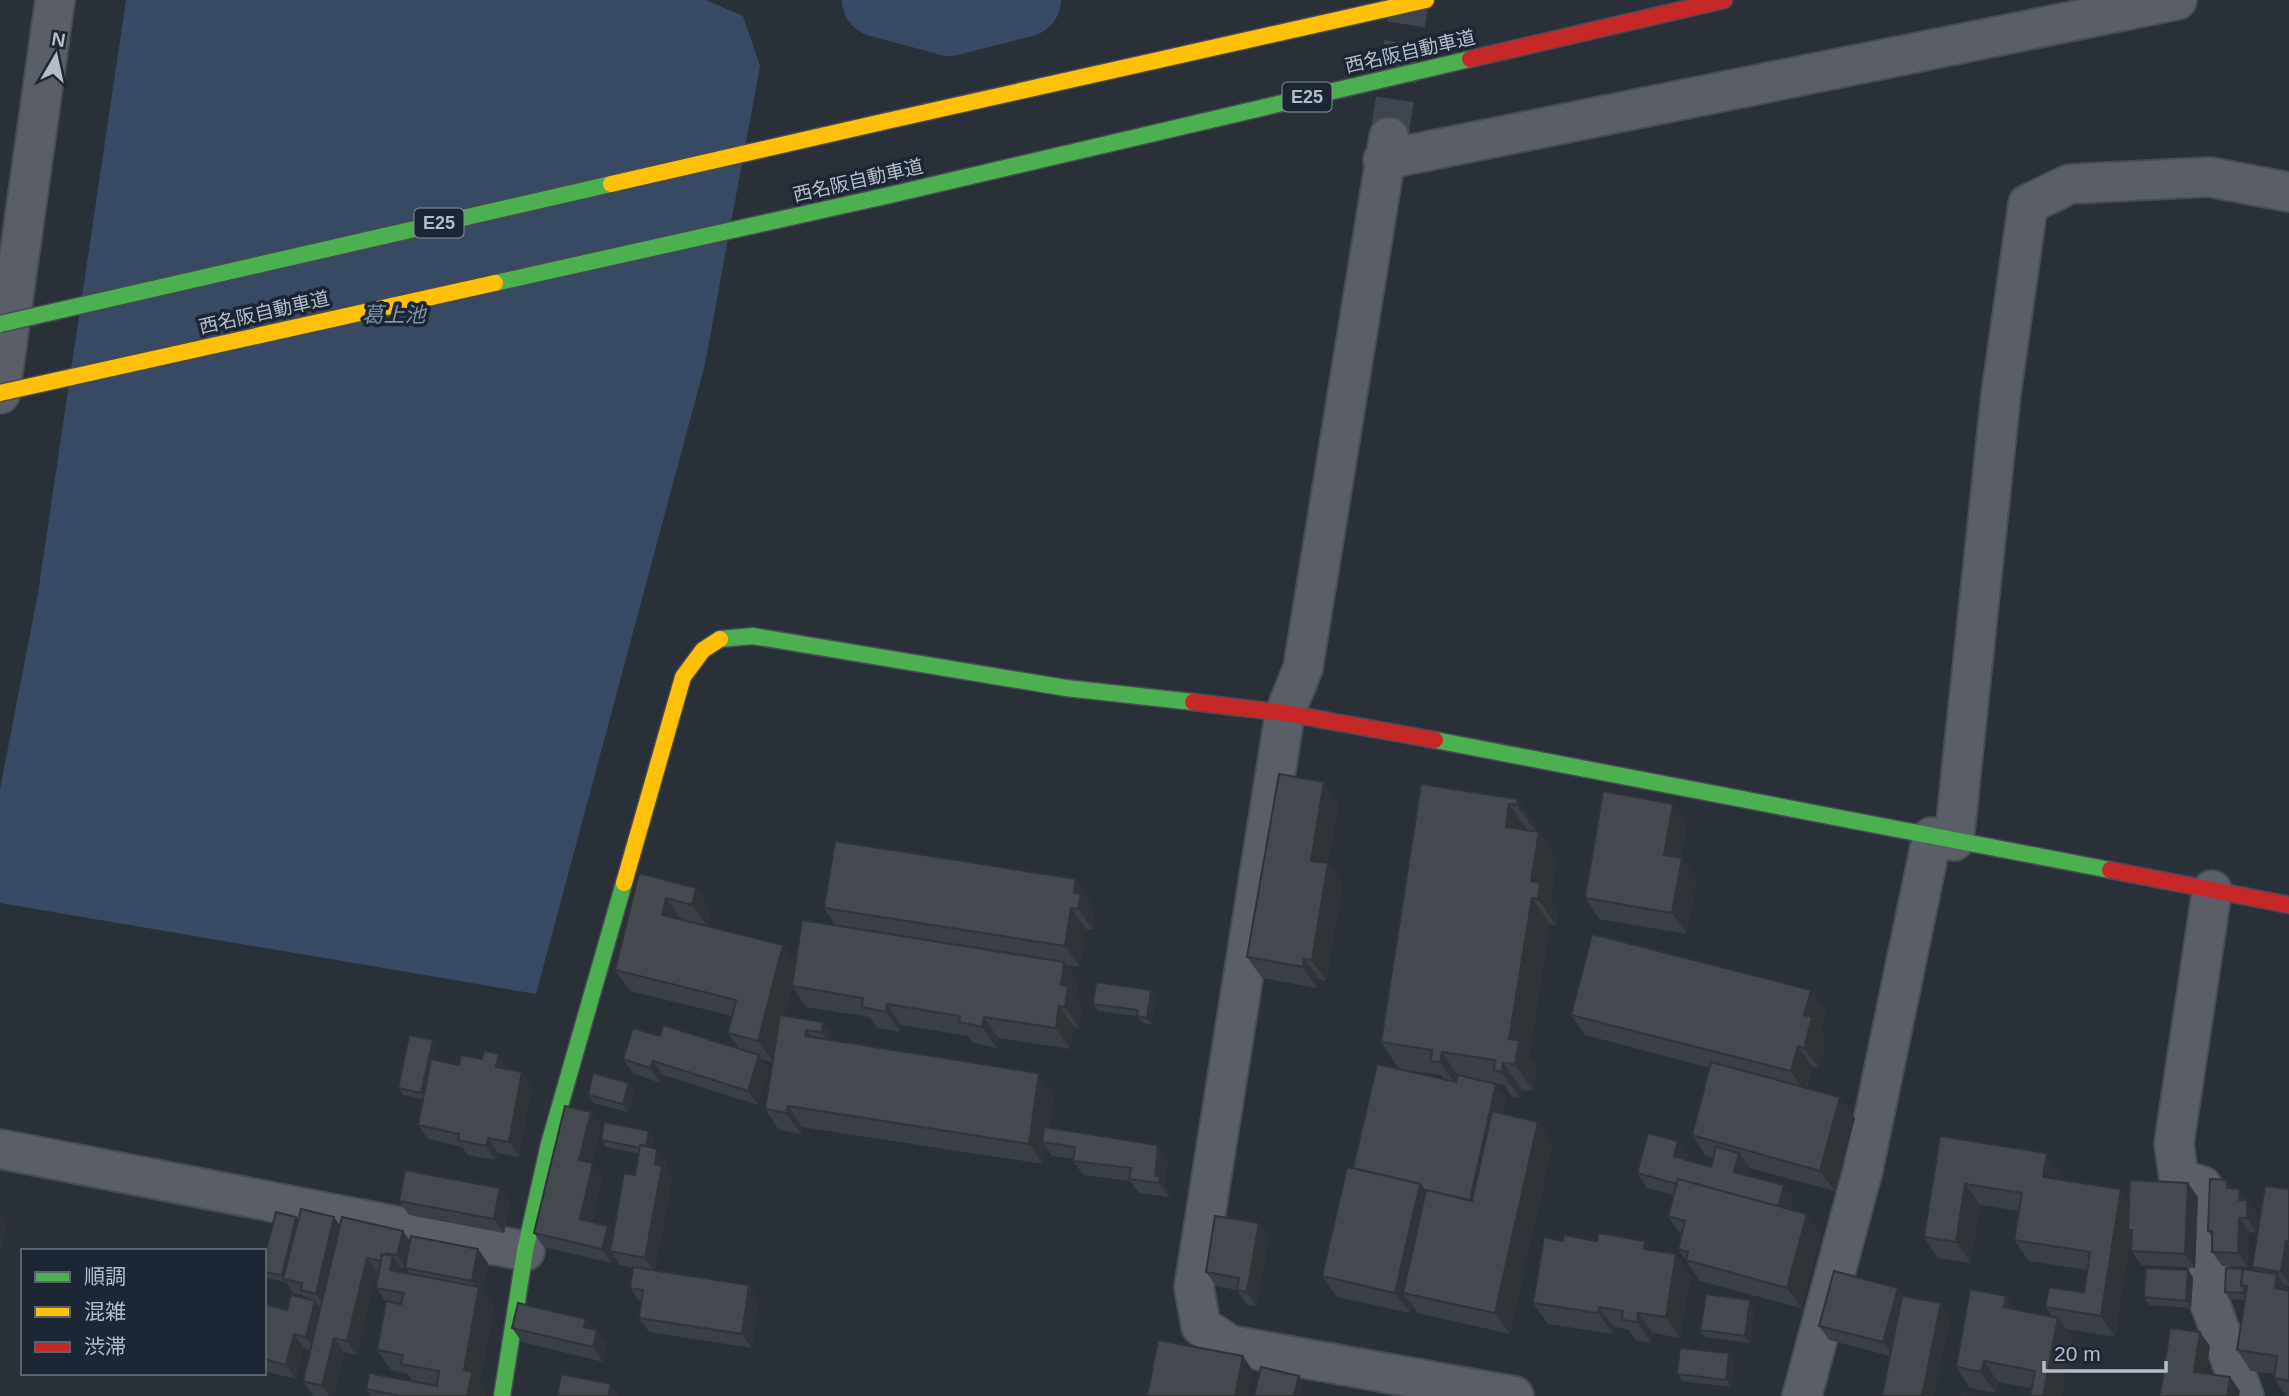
<svg xmlns="http://www.w3.org/2000/svg" width="2289" height="1396" viewBox="0 0 2289 1396" font-family="Arial,'Noto Sans JP',sans-serif">
<style>
.water{fill:#384963}
.lines{fill:none;stroke-linecap:round;stroke-linejoin:round}
.river{stroke:#384963;stroke-width:74}
.street-tunnel{stroke:#3f454e;stroke-width:38;stroke-dasharray:38 19;stroke-linecap:butt}
.street-casing{stroke:#484c53;stroke-width:42}
.fast-casing{stroke:#484c53;stroke-width:19}
.slow-casing{stroke:#484c53;stroke-width:19}
.jam-casing{stroke:#484c53;stroke-width:19}
.street{stroke:#5a5e66;stroke-width:38}
.fast{stroke:#4caf50;stroke-width:16}
.slow{stroke:#ffc107;stroke-width:16}
.jam{stroke:#c62828;stroke-width:16}
.fast-bridge-casing{stroke:#474c53;stroke-width:19;stroke-linecap:butt}
.slow-bridge-casing{stroke:#474c53;stroke-width:19;stroke-linecap:butt}
.fast-bridge{stroke:#4caf50;stroke-width:16}
.slow-bridge{stroke:#ffc107;stroke-width:16}
.wall{fill:#3a3f45;fill-rule:evenodd}
.shaded-wall{fill:#303338}
.building{fill:#444950;stroke:#303338;stroke-width:2}
.labels{text-anchor:middle;stroke-width:7;stroke-linejoin:round;paint-order:stroke}
.shield{fill:#1d2633;stroke:#878f9c;stroke-width:2}
.shield-label{font-size:18px;font-weight:bold;fill:#b4bcc9}
.street-label{font-size:19px;fill:#b4bcc9;stroke:#1d2633}
.water-label{font-size:21px;font-style:italic;fill:#7c92b1;stroke:#1d2633}
</style>
<rect width="100%" height="100%" fill="#2a3038"/>
<!-- water -->
<path class="water" d="M126 0H706L743 16 760 66 705 364 536 994 0 903V789L38 593Z"/>
<g class="lines">
<!-- river -->
<path class="river" d="M879 0 950 19 1024 0"/>
<!-- street-tunnel -->
<path class="street-tunnel" d="M1389 137 1410 0"/>
<defs>
<g id="street">
<path d="M1389 137 1303 668 1285 713 1194 1287 1201 1326 1230 1345 1514 1396"/>
<path d="M1383 160 2177 0"/>
<path d="M0 394 55 0"/>
<path d="M1954 841 2001 394 2028 204 2070 184 2209 177 2289 192"/>
<path d="M2212 890 2174 1144 2179 1178 2202 1186 2210 1216 2208 1298 2244 1396"/>
<path d="M0 1149 525 1251"/>
<path d="M1802 1396 1863 1170 1932 837"/>
</g>
<g id="fast">
<path d="M890 195 1470 59"/>
<path d="M720 639 753 636 1066 688 1193 702"/>
<path d="M1435 740 2110 870"/>
<path d="M502 1396 525 1251 549 1144 624 883"/>
</g>
<g id="slow">
<path d="M878 123 1426 0"/>
<path d="M624 883 683 677 703 650 720 639"/>
</g>
<g id="jam">
<path d="M1470 59 1724 0"/>
<path d="M1193 702 1285 713 1435 740"/>
<path d="M2110 870 2289 905"/>
</g>
</defs>
<!-- street casing -->
<use href="#street" class="street-casing"/>
<!-- fast casing -->
<use href="#fast" class="fast-casing"/>
<!-- slow casing -->
<use href="#slow" class="slow-casing"/>
<!-- jam casing -->
<use href="#jam" class="jam-casing"/>
<!-- street -->
<use href="#street" class="street"/>
<!-- fast -->
<use href="#fast" class="fast"/>
<!-- slow -->
<use href="#slow" class="slow"/>
<!-- jam -->
<use href="#jam" class="jam"/>
<defs>
<g id="fast-bridge">
<path d="M495 283 890 195"/>
<path d="M0 324 611 184"/>
</g>
<g id="slow-bridge">
<path d="M611 184 878 123"/>
<path d="M0 393 495 283"/>
</g>
</defs>
<!-- fast-bridge casing -->
<use href="#fast-bridge" class="fast-bridge-casing"/>
<!-- slow-bridge casing -->
<use href="#slow-bridge" class="slow-bridge-casing"/>
<!-- fast-bridge -->
<use href="#fast-bridge" class="fast-bridge"/>
<!-- slow-bridge -->
<use href="#slow-bridge" class="slow-bridge"/>
</g>
<!-- wall -->
<g class="wall">
<path d="M1421 784 1518 799 1537 826 1536 832H1539L1557 859 1551 898 1559 909 1556 925 1550 924 1529 1056 1537 1067 1533 1091 1522 1090 1520 1098 1512 1097 1504 1085 1495 1084 1506 1098 1503 1113 1538 1122 1553 1143 1510 1334 1417 1313 1412 1305 1410 1313 1337 1297 1322 1276 1353 1168 1444 1080 1441 1075 1399 1069 1381 1042Z"/>
<path d="M1339 803 1328 863 1343 884 1326 981 1319 979 1317 988 1262 978 1247 957Z"/>
<path d="M1673 804 1687 824 1681 858 1697 879 1687 934 1599 919 1585 898Z"/>
<path d="M639 873 696 888 711 909 707 926 783 945 795 963 836 926 824 908 1090 900 1089 906 1095 915 1093 930 1086 929 1080 967 1066 965 1079 983 1076 998 1082 1007 1079 1028 1074 1027 1070 1049 998 1038 997 1048 974 1043 968 1036 901 1025 900 1032 877 1028 869 1017 806 1007 792 986 784 1016 823 1022 836 1041 1054 1094 1049 1128 1168 1160 1165 1184 1170 1191 1169 1197 1139 1193 1130 1181 1083 1175 1073 1161V1159L1052 1156 1046 1147 1043 1164 802 1127 801 1134 779 1130 765 1109 772 1062 762 1059 769 1070 758 1105 663 1075 660 1083 633 1073 623 1059 660 1036 740 1049 728 1033 732 1016 630 991 615 970Z"/>
<path d="M1151 990 1156 997 1152 1025 1143 1023 1137 1016 1098 1011 1093 1004Z"/>
<path d="M1811 990 1826 1011 1821 1030 1826 1038 1819 1068 1812 1067 1807 1088 1855 1118 1835 1191 1749 1168 1747 1175 1794 1199 1791 1210 1821 1235 1801 1308 1700 1281 1678 1249 1681 1235 1668 1216 1674 1195 1647 1188 1637 1173 1678 1141 1688 1155 1687 1159 1711 1167 1714 1158 1706 1156 1692 1135 1710 1068 1585 1035 1571 1015Z"/>
<path d="M433 1040 438 1047 435 1060 459 1065 509 1069 522 1072 532 1086 519 1157 498 1153 496 1160 468 1155 462 1147 428 1139 418 1125 423 1099 403 1095 398 1088Z"/>
<path d="M629 1083 634 1090 628 1112 593 1103 588 1095Z"/>
<path d="M591 1112 601 1126 592 1163 603 1177 592 1222 608 1226 613 1233 635 1175 639 1154 606 1147 601 1140 649 1131 654 1138 652 1148 657 1149 667 1163 666 1172 672 1180 655 1270 759 1299 752 1348 649 1332 639 1318 641 1303 640 1302 630 1288 633 1268 620 1265 614 1256 612 1263 544 1247 534 1233Z"/>
<path d="M1940 1136 2061 1174 2060 1180 2121 1189 2129 1202 2198 1197 2195 1268 2141 1265 2131 1251V1235L2115 1337 2066 1329 2073 1338 2031 1388 1998 1382 1996 1393 1970 1388 1956 1367 2006 1296 2016 1309 2052 1316 2045 1307 2084 1292 2087 1270 2029 1261 2014 1240 2019 1211 1980 1205 1971 1263 1938 1258 1924 1237Z"/>
<path d="M2233 1188 2240 1189 2257 1214V1233L2249 1232 2248 1267 2222 1266 2212 1252V1237L2208 1231Z"/>
<path d="M2289 1189V1286L2284 1285 2289 1291V1396H2286L2274 1378V1374L2251 1371 2237 1350 2244 1300 2230 1299 2225 1292 2255 1271 2252 1267Z"/>
<path d="M399 1201 510 1202 504 1233 409 1215Z"/>
<path d="M298 1219 340 1225 410 1241 488 1263 483 1291 494 1307 480 1383 486 1392V1396H371L366 1389 413 1382 408 1374 391 1370 377 1350 386 1302 376 1288 379 1273 377 1272 357 1355 344 1352 333 1396H313L303 1381 310 1350 304 1348 296 1379 264 1371V1304L287 1310 307 1299 305 1296 293 1293 286 1282 266 1278 264 1275V1258ZM401 1268 406 1269 409 1273 404 1272Z"/>
<path d="M1269 1237 1257 1306 1247 1305 1237 1290 1216 1286 1206 1272Z"/>
<path d="M1563 1241H1645L1652 1251 1691 1275 1680 1338 1653 1333 1651 1343 1636 1340 1629 1330 1614 1327 1613 1334 1548 1324 1533 1303Z"/>
<path d="M2193 1277 2191 1308 2149 1305 2144 1297Z"/>
<path d="M1904 1296 1941 1303 1951 1318 1890 1356 1829 1340 1819 1326Z"/>
<path d="M1755 1307 1750 1343 1705 1337 1700 1330Z"/>
<path d="M512 1328 593 1329 607 1344 603 1362 522 1342Z"/>
<path d="M1734 1360 1731 1387 1682 1381 1677 1374Z"/>
</g>
<!-- shaded-wall -->
<g class="shaded-wall">
<path d="M1324 782 1339 803 1325 881 1311 861Z"/>
<path d="M1518 799 1537 826 1536 832 1517 805Z"/>
<path d="M1509 804 1528 831 1506 827Z"/>
<path d="M1673 804 1687 824 1678 876 1664 855Z"/>
<path d="M1539 832 1557 859 1551 898 1559 909 1556 925 1538 899 1531 881Z"/>
<path d="M1682 858 1697 879 1687 934 1672 913Z"/>
<path d="M1328 863 1343 884 1326 981 1312 960Z"/>
<path d="M1076 879 1090 900 1089 906 1095 915 1093 930 1078 909 1074 893Z"/>
<path d="M696 888 711 909 707 926 692 905Z"/>
<path d="M666 898 681 919 662 915Z"/>
<path d="M1532 898 1550 924 1529 1056 1537 1067 1533 1091 1515 1064 1509 1039Z"/>
<path d="M1071 908 1086 929 1080 967 1065 946Z"/>
<path d="M783 945 797 965 773 1062 758 1041Z"/>
<path d="M1304 959 1319 979 1317 988 1303 967Z"/>
<path d="M1064 962 1079 983 1076 998 1082 1007 1079 1028 1065 1007 1061 985Z"/>
<path d="M1151 990 1156 997 1152 1025 1147 1018Z"/>
<path d="M1811 990 1826 1011 1821 1030 1826 1038 1819 1068 1804 1048V1015Z"/>
<path d="M887 1004 901 1025 900 1032 886 1012Z"/>
<path d="M1059 1006 1074 1027 1070 1049 1056 1028Z"/>
<path d="M984 1017 998 1038 997 1048 982 1027Z"/>
<path d="M823 1022 837 1043 836 1053 822 1032Z"/>
<path d="M806 1030 821 1050 805 1036Z"/>
<path d="M433 1040 438 1047 426 1100 421 1093Z"/>
<path d="M1798 1046 1812 1067 1805 1092 1791 1071Z"/>
<path d="M1442 1052 1460 1079 1459 1089 1440 1062Z"/>
<path d="M499 1054 509 1069 506 1081 496 1067Z"/>
<path d="M759 1055 769 1070 758 1105 748 1091Z"/>
<path d="M653 1061 663 1075 660 1083 650 1068Z"/>
<path d="M1503 1063 1522 1090 1520 1098 1502 1072Z"/>
<path d="M522 1072 532 1086 519 1157 509 1142Z"/>
<path d="M1039 1073 1054 1094 1047 1143 1042 1142 1046 1147 1043 1164 1029 1144Z"/>
<path d="M629 1083 634 1090 628 1112 623 1104Z"/>
<path d="M1496 1084 1506 1098 1480 1214 1470 1200Z"/>
<path d="M1840 1097 1855 1118 1835 1191 1820 1171Z"/>
<path d="M788 1106 802 1127 801 1134 786 1113Z"/>
<path d="M591 1112 601 1126 589 1174 579 1160Z"/>
<path d="M1538 1122 1553 1143 1510 1334 1495 1313Z"/>
<path d="M649 1131 654 1138 650 1156 645 1149Z"/>
<path d="M488 1138 498 1153 496 1160 486 1146Z"/>
<path d="M1678 1141 1688 1155 1684 1170 1674 1156Z"/>
<path d="M1158 1145 1168 1160 1165 1184 1170 1191 1169 1197 1155 1176Z"/>
<path d="M657 1149 667 1163 666 1172 672 1180 655 1272 645 1258Z"/>
<path d="M1739 1153 1749 1167 1744 1186 1734 1172Z"/>
<path d="M2047 1153 2061 1174 2057 1198 2043 1177Z"/>
<path d="M593 1163 603 1177 590 1233 580 1219Z"/>
<path d="M2227 1180 2237 1194 2227 1188Z"/>
<path d="M2188 1183 2198 1197 2195 1268 2185 1254Z"/>
<path d="M1420 1184 1435 1204 1403 1293 1412 1305 1410 1313 1395 1293Z"/>
<path d="M1965 1184 1980 1205 1971 1263 1956 1242Z"/>
<path d="M1784 1185 1794 1199 1787 1225 1777 1211Z"/>
<path d="M500 1188 510 1202 504 1233 494 1219Z"/>
<path d="M2121 1189 2135 1210 2128 1230 2131 1235 2115 1337 2101 1316Z"/>
<path d="M2240 1189 2257 1214V1233L2247 1218 2239 1200Z"/>
<path d="M0 1214 7 1224 0 1259Z"/>
<path d="M1807 1214 1821 1235 1801 1308 1787 1288Z"/>
<path d="M296 1217 301 1224 285 1279 282 1275Z"/>
<path d="M334 1217 344 1231 326 1308 316 1294Z"/>
<path d="M2239 1218 2249 1232 2248 1267 2238 1253Z"/>
<path d="M1259 1223 1269 1237 1257 1306 1247 1292Z"/>
<path d="M608 1226 618 1240 610 1251 614 1256 612 1263 602 1249Z"/>
<path d="M403 1231 413 1245 406 1268 397 1255Z"/>
<path d="M1645 1241 1660 1261 1644 1249Z"/>
<path d="M2286 1241 2289 1245V1283L2281 1272Z"/>
<path d="M478 1249 488 1263 483 1291 494 1307 480 1383 486 1392V1396H467L464 1370 479 1291 472 1281Z"/>
<path d="M386 1253 392 1262 393 1256 407 1277 394 1275 384 1262Z"/>
<path d="M1676 1254 1691 1275 1680 1338 1666 1317Z"/>
<path d="M367 1258 377 1272 357 1355 347 1341Z"/>
<path d="M2188 1270 2193 1277 2191 1308 2186 1301Z"/>
<path d="M2277 1274 2289 1292 2275 1288Z"/>
<path d="M749 1285 759 1299 752 1348 742 1334Z"/>
<path d="M1898 1288 1908 1302 1893 1356 1883 1342Z"/>
<path d="M2006 1296 2021 1317 2004 1307Z"/>
<path d="M1750 1300 1755 1307 1750 1343 1745 1336Z"/>
<path d="M315 1301 325 1315 316 1352 306 1337Z"/>
<path d="M1941 1303 1951 1318 1934 1396H1922Z"/>
<path d="M1599 1307 1614 1327 1613 1334 1598 1313Z"/>
<path d="M1638 1313 1653 1333 1651 1343 1637 1322Z"/>
<path d="M2058 1318 2073 1338 2062 1396H2043Z"/>
<path d="M586 1319 596 1334 597 1330 607 1344 603 1362 593 1347 584 1327Z"/>
<path d="M2200 1332 2210 1346 2204 1386 2194 1372Z"/>
<path d="M294 1334 304 1348 296 1379 286 1365Z"/>
<path d="M334 1338 344 1352 333 1396H329L322 1386Z"/>
<path d="M1729 1353 1734 1360 1731 1387 1726 1380Z"/>
<path d="M1243 1356 1253 1371 1248 1396H1235Z"/>
<path d="M1984 1361 1998 1382 1996 1393 1981 1372Z"/>
<path d="M1299 1376 1304 1383 1301 1396H1294Z"/>
<path d="M2230 1377 2240 1391 2239 1396H2227Z"/>
<path d="M611 1384 619 1396H608Z"/>
</g>
<!-- building -->
<g class="building">
<path d="M1279 774 1324 782 1311 861 1328 863 1312 960 1304 959 1303 967 1247 957Z"/>
<path d="M1421 784 1518 799 1517 805 1509 804 1506 827 1539 832 1531 881 1540 883 1538 899 1532 898 1509 1039 1519 1040 1515 1064 1503 1063 1502 1072 1494 1070 1495 1060 1442 1052 1440 1062 1431 1061 1432 1050 1381 1042Z"/>
<path d="M1603 791 1673 804 1664 855 1682 858 1672 913 1585 898Z"/>
<path d="M835 841 1076 879 1074 893 1081 894 1078 909 1071 908 1065 946 824 908Z"/>
<path d="M639 873 696 888 692 905 666 898 662 915 783 945 758 1041 728 1033 736 1000 615 970Z"/>
<path d="M802 920 1064 962 1061 985 1068 986 1065 1007 1059 1006 1056 1028 984 1017 982 1027 959 1022 960 1016 887 1004 886 1012 862 1007 863 998 792 986Z"/>
<path d="M1592 934 1811 990 1804 1015 1812 1017 1804 1048 1798 1046 1791 1071 1571 1015Z"/>
<path d="M1096 982 1151 990 1147 1018 1137 1016 1138 1010 1093 1004Z"/>
<path d="M780 1015 823 1022 822 1032 806 1030 805 1036 1039 1073 1029 1144 788 1106 786 1113 765 1109Z"/>
<path d="M663 1025 759 1055 748 1091 653 1061 650 1068 623 1059 633 1028 660 1036Z"/>
<path d="M409 1035 433 1040 421 1093 398 1088Z"/>
<path d="M484 1051 499 1054 496 1067 522 1072 509 1142 488 1138 486 1146 458 1140 459 1134 418 1125 431 1059 459 1065 461 1055 482 1059Z"/>
<path d="M1711 1062 1840 1097 1820 1171 1692 1135Z"/>
<path d="M1377 1064 1456 1082 1458 1075 1496 1084 1470 1200 1424 1190 1420 1184 1353 1168Z"/>
<path d="M593 1073 629 1083 623 1104 588 1095Z"/>
<path d="M565 1106 591 1112 579 1160 593 1163 580 1219 608 1226 602 1249 534 1233Z"/>
<path d="M1492 1111 1538 1122 1495 1313 1403 1293 1426 1190 1472 1201Z"/>
<path d="M604 1122 649 1131 646 1146 640 1145V1148L601 1140Z"/>
<path d="M1044 1127 1158 1145 1155 1176H1160L1159 1183 1129 1179 1131 1168 1073 1161 1075 1147 1042 1142Z"/>
<path d="M1648 1133 1678 1141 1674 1156 1711 1167 1716 1147 1739 1153 1734 1172 1784 1185 1778 1207 1678 1179 1677 1184 1637 1173Z"/>
<path d="M1940 1136 2047 1153 2043 1177 2121 1189 2101 1316 2045 1307 2049 1287 2084 1292 2090 1252 2014 1240 2022 1193 1965 1184 1956 1242 1924 1237Z"/>
<path d="M640 1145 657 1149 655 1164 662 1166 645 1258 610 1251 624 1173 635 1175Z"/>
<path d="M1347 1167 1420 1184 1395 1293 1322 1276Z"/>
<path d="M405 1170 500 1188 494 1219 399 1201Z"/>
<path d="M1678 1179 1807 1214 1787 1288 1686 1260 1688 1252 1678 1249 1685 1221 1668 1216Z"/>
<path d="M2210 1179 2227 1180V1188L2240 1189 2239 1200H2247V1218H2239L2238 1253 2212 1252V1231H2208Z"/>
<path d="M2130 1180 2188 1183 2185 1254 2131 1251 2132 1230H2128Z"/>
<path d="M2265 1186 2289 1189V1242L2286 1241 2281 1272 2252 1267Z"/>
<path d="M301 1209 334 1217 316 1294 301 1290 302 1283 283 1279Z"/>
<path d="M276 1212 296 1217 282 1275 264 1272V1258Z"/>
<path d="M1215 1216 1259 1223 1247 1292 1237 1290 1239 1278 1206 1272Z"/>
<path d="M342 1217 403 1231 397 1255 386 1253 385 1255 382 1254 381 1261 367 1258 347 1341 334 1338 322 1386 303 1381Z"/>
<path d="M1598 1233 1645 1241 1644 1249 1676 1254 1666 1317 1638 1313 1637 1322 1622 1320 1623 1311 1599 1307 1598 1313 1533 1303 1544 1237 1563 1241 1564 1235 1597 1241Z"/>
<path d="M411 1236 478 1249 472 1281 405 1268Z"/>
<path d="M382 1254 393 1256 390 1270 479 1287 464 1370 472 1372 467 1396H402L366 1389 369 1373 437 1386 439 1371 401 1364 403 1355 377 1350 386 1301 401 1304 404 1293 376 1288Z"/>
<path d="M633 1267 749 1285 742 1334 639 1318 643 1290 630 1288Z"/>
<path d="M2146 1268 2188 1270 2186 1301 2144 1297Z"/>
<path d="M2226 1268 2243 1269 2241 1285 2244 1289V1293L2225 1292Z"/>
<path d="M2243 1269 2277 1274 2275 1288 2289 1291V1381L2274 1378 2277 1356 2237 1350 2247 1286 2241 1285Z"/>
<path d="M1834 1271 1898 1288 1883 1342 1819 1326Z"/>
<path d="M1970 1289 2006 1296 2004 1307 2058 1318 2043 1396H2030L2035 1371 1984 1361 1981 1372 1956 1367Z"/>
<path d="M1706 1294 1750 1300 1745 1336 1700 1330Z"/>
<path d="M291 1295 315 1301 306 1337 294 1334 286 1365 264 1359V1304L287 1310Z"/>
<path d="M1902 1296 1941 1303 1922 1396H1882Z"/>
<path d="M518 1303 586 1319 584 1327 597 1330 593 1347 512 1328Z"/>
<path d="M2170 1328 2200 1332 2194 1372 2230 1377 2227 1396H2160Z"/>
<path d="M1158 1340 1243 1356 1235 1396H1147Z"/>
<path d="M1680 1348 1729 1353 1726 1380 1677 1374Z"/>
<path d="M1261 1367 1299 1376 1294 1396H1254Z"/>
<path d="M561 1374 611 1384 608 1396H557Z"/>
<path d="M1962 1393 1976 1396H1962Z"/>
</g>
<g class="labels">
<!-- shield labels -->
<g class="shield">
<rect x="1282.5" y="82.5" width="49" height="29" rx="5"/>
<rect x="414.5" y="208.5" width="49" height="29" rx="5"/>
</g>
<g class="shield-label">
<text x="1307" y="103">E25</text>
<text x="439" y="229">E25</text>
</g>
<!-- street labels -->
<g class="street-label">
<text transform="translate(1410 51) rotate(-13)" y="7">西名阪自動車道</text>
<text transform="translate(858 180) rotate(-13)" y="7">西名阪自動車道</text>
<text transform="translate(264 312) rotate(-13)" y="7">西名阪自動車道</text>
</g>
<!-- water labels -->
<g class="water-label">
<text x="394" y="322">葛上池</text>
</g>
</g>
<!-- legend -->
<rect x="21" y="1249" width="245" height="126" fill="#1d2633" stroke="#59626f" stroke-width="2"/>
<rect x="35" y="1272" width="35" height="10" fill="#4caf50" stroke="#59626f" stroke-width="2"/>
<text x="84" y="1284" font-size="21" fill="#b4bcc9">順調</text>
<rect x="35" y="1307" width="35" height="10" fill="#ffc107" stroke="#59626f" stroke-width="2"/>
<text x="84" y="1319" font-size="21" fill="#b4bcc9">混雑</text>
<rect x="35" y="1342" width="35" height="10" fill="#c62828" stroke="#59626f" stroke-width="2"/>
<text x="84" y="1354" font-size="21" fill="#b4bcc9">渋滞</text>
<!-- north arrow -->
<g transform="translate(56 56) rotate(9)" stroke="#1d2633" stroke-width="5" paint-order="stroke">
<path d="M0-5L12 26L0 18L-12 26Z" fill="#b4bcc9"/>
<text y="-10" font-size="19" font-weight="bold" text-anchor="middle" fill="#b4bcc9">N</text>
</g>
<!-- scale -->
<path d="M2044 1361v10h122v-10" fill="none" stroke="#b4bcc9" stroke-width="3.5"/>
<text x="2054" y="1361" font-size="21" fill="#b4bcc9" stroke="#1d2633" stroke-width="5" paint-order="stroke">20 m</text>
</svg>
